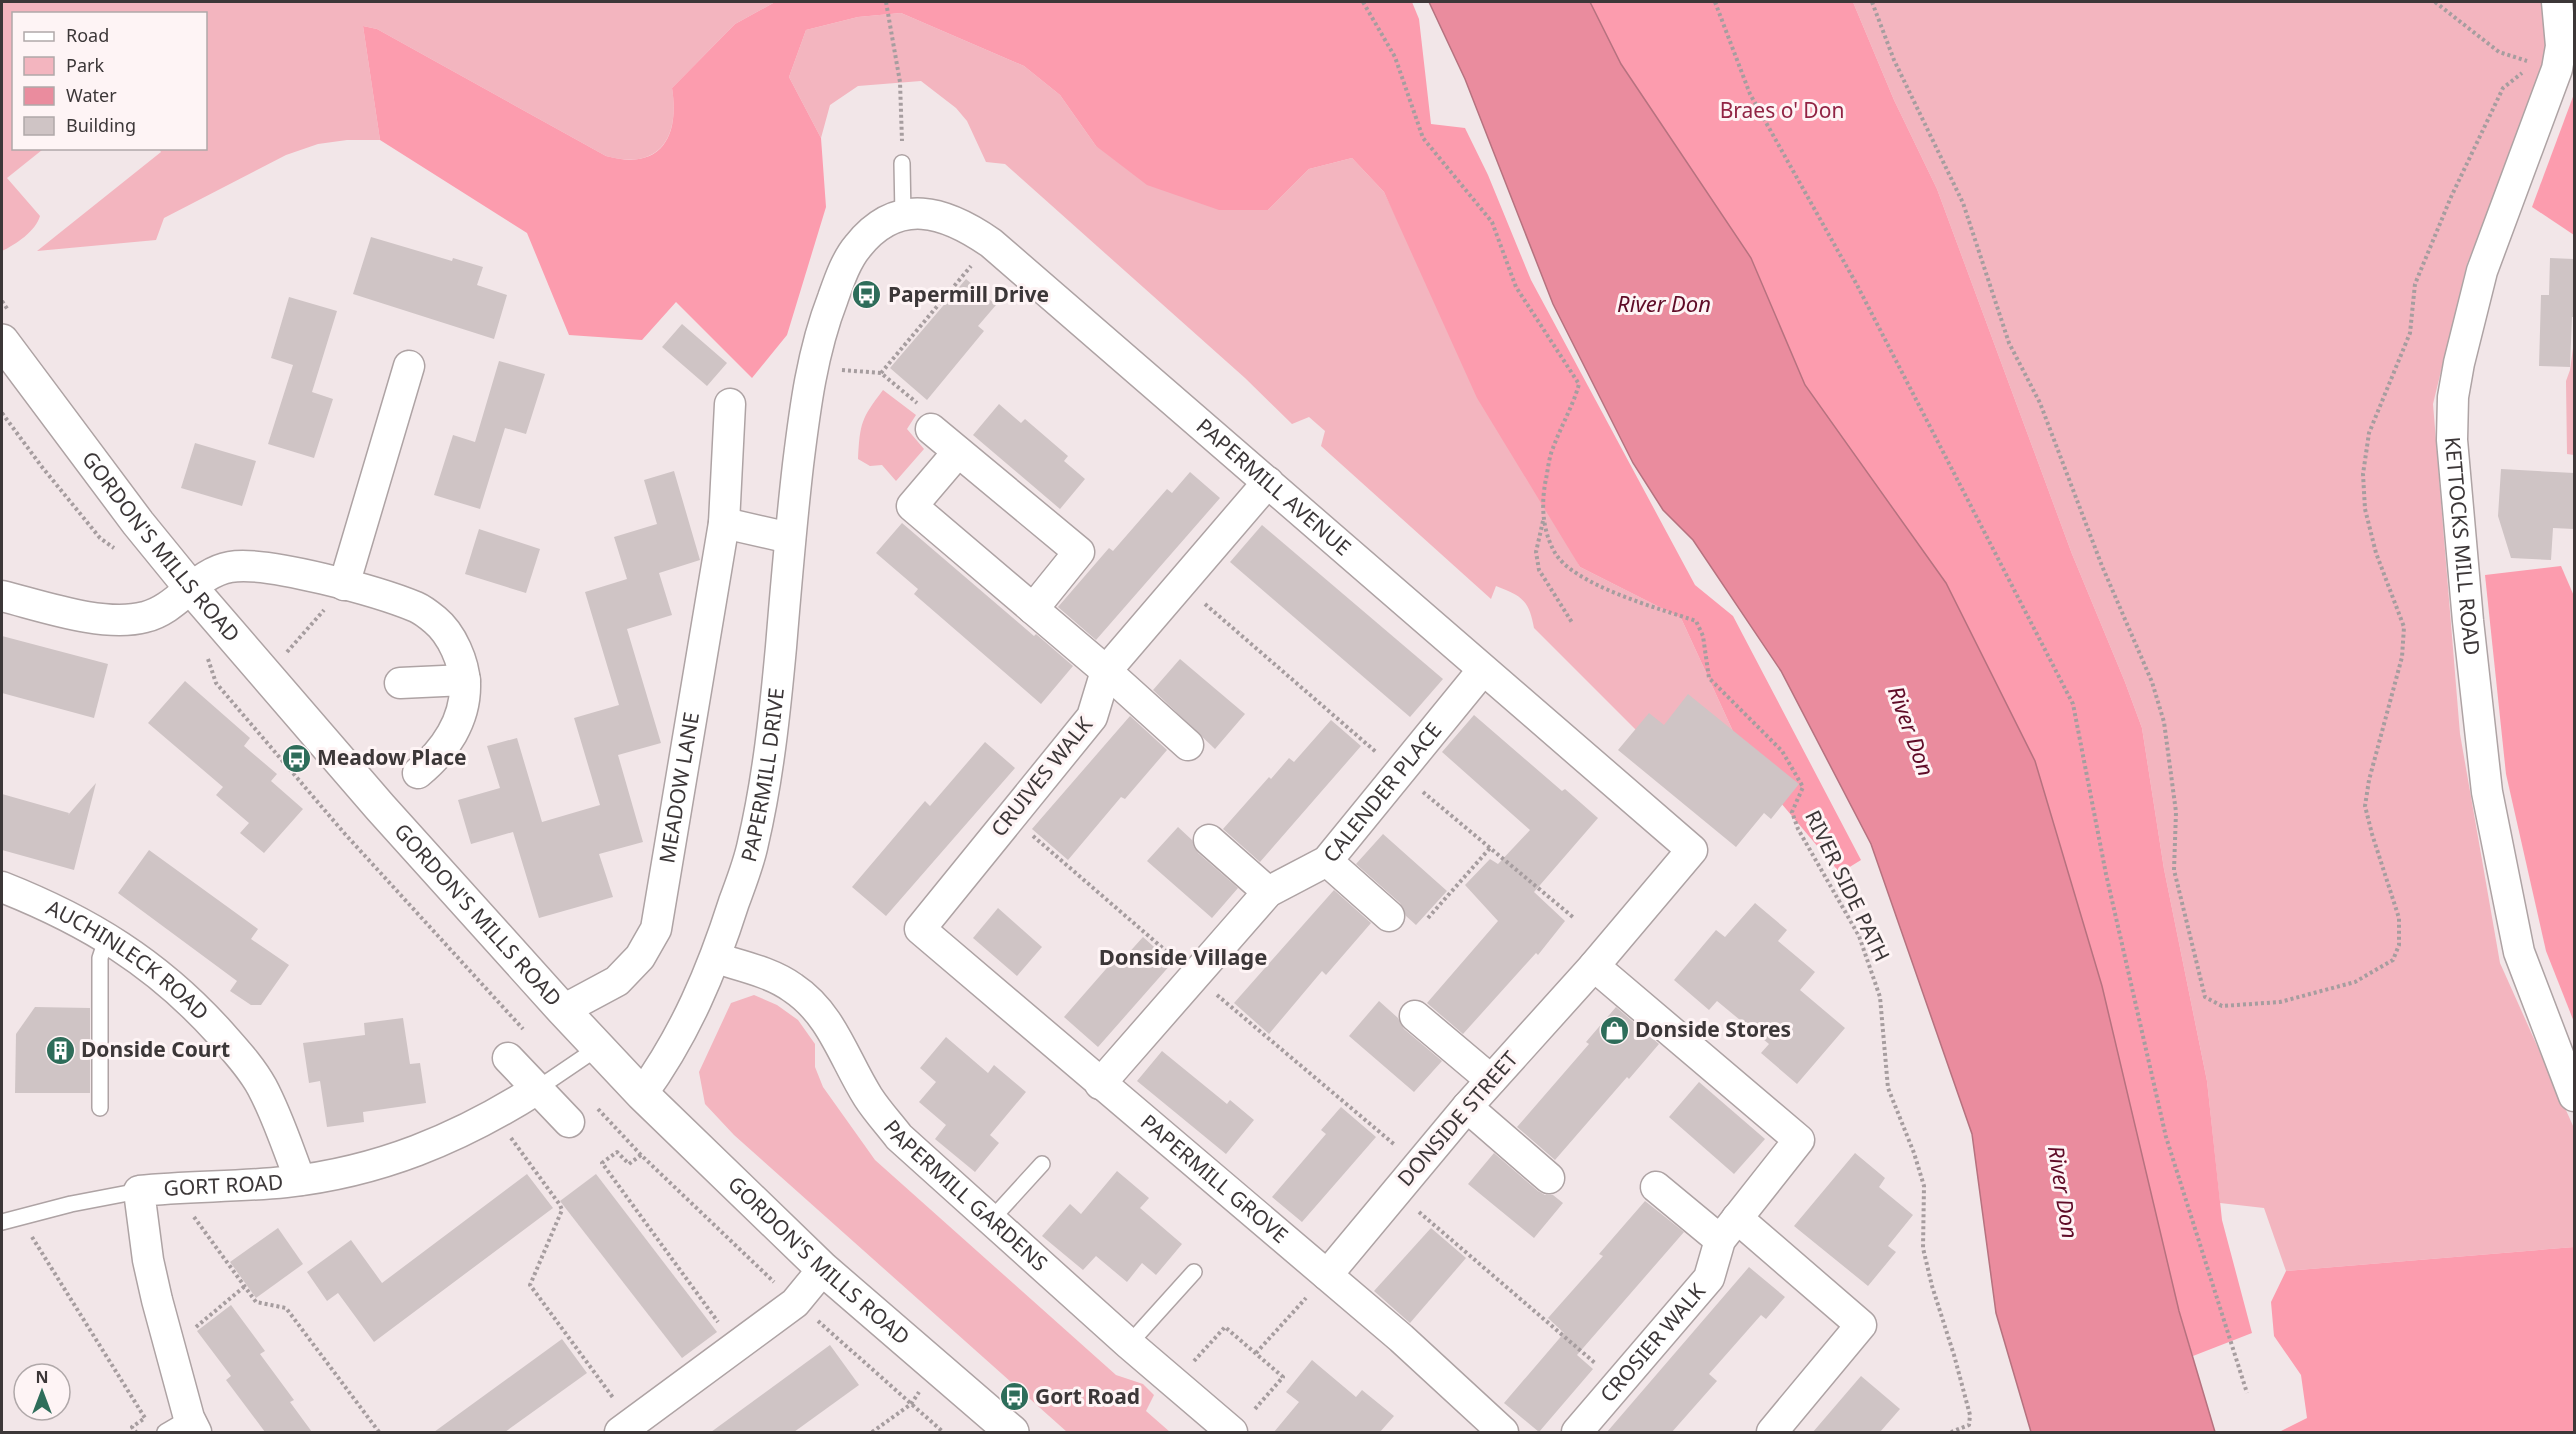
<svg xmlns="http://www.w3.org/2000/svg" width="2576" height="1434" viewBox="0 0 2576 1434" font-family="'Noto Sans',sans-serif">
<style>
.green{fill:#f3b5bf}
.forest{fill:#fc9cae}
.water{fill:#ea8c9e;stroke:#b6727f;stroke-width:1.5}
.building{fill:#cfc4c5}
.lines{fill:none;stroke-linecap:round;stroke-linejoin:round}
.service-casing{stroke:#aea3a4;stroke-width:18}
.minor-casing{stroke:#aea3a4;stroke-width:33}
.secondary-casing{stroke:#aea3a4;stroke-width:36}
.path{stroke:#a69d9f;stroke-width:4;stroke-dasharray:3 3;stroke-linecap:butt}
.service{stroke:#fff;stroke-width:15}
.minor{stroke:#fff;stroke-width:30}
.secondary{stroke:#fff;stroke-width:33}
.labels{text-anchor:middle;stroke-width:6;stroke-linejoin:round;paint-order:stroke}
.park-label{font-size:21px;fill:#912444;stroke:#fef4f5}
.poi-label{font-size:21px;font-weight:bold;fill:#3c3738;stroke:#fef4f5;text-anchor:start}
.street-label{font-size:21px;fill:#3c3738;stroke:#fef4f5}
.water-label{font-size:22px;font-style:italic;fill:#5f0b27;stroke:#fef4f5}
.neighbourhood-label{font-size:22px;font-weight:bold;fill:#3c3738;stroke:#fef4f5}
</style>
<rect width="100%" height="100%" fill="#f2e6e8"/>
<!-- green -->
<g class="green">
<path d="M2 2H775L735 24 672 88C680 137 660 171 606 156L377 29 363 26 380 140H347L318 144 286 155 164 218 156 240 37 251 161 152 159 149 206 148V14H14V148L42 150 7 178 40 216C36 231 15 245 2 251Z"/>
<path d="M1853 2H2541L2555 41 2467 264 2433 404 2460 734 2500 963 2574 1128V1247L2286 1271 2264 1208 2220 1203 2207 1081 2164 869 2142 728 2125 682 2072 554 1937 189 1894 100Z"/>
<path d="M901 13 1024 66 1060 95 1096 146 1268 210 1309 169 1352 158 1384 192 1421 269 1580 567 1681 618 1748 764 1656 750 1534 628C1529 600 1522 596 1496 586L1491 599 1321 446 1325 431 1309 417 1292 424 1245 378 1005 164 986 162 967 121 956 108 921 81 858 86 830 105 821 138 789 77 806 30 858 17Z"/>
<path d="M2574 341V455L2567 454 2566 381 2570 370Z"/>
<path d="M883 390 916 415 907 429 924 449 896 481 882 465 870 466 858 459C860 423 861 419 883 390Z"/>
<path d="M754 995 777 1005 798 1020 815 1044V1067L823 1087 875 1160 1116 1375 1143 1384 1154 1395 1146 1411 1170 1432H1067L734 1135 705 1104 699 1072 731 1003Z"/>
</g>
<!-- forest -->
<g class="forest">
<path d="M775 2H1412L1419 19 1431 124 1465 128 1488 175 1531 280 1695 585 1733 616 1861 860 1840 873 1748 764 1681 618 1580 567 1477 398 1384 192 1352 158 1309 169 1268 210H1219L1147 185 1096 146 1060 95 1024 66 901 13 858 17 806 30 789 77 821 138 826 207 787 335 752 378 676 302 642 340 569 335 527 233 380 140 363 26 377 29 606 156C660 171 680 138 672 88L735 24Z"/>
<path d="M1590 2H1853L1894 100 1937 189 2072 554 2125 682 2142 728 2164 869 2207 1081 2222 1220 2252 1333 2193 1356 1946 583 1805 385 1751 258 1621 64Z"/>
<path d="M2574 94V235L2532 207Z"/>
<path d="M2561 566 2574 596V1022L2546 951 2506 774 2485 575Z"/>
<path d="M2574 1247V1432H2279L2307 1418 2301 1375 2274 1336 2271 1302 2286 1271Z"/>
</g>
<!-- water -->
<path class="water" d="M1429 2H1590L1621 64 1751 258 1805 385 1946 583 2035 761 2102 986 2179 1311 2215 1432H2031L1996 1313 1972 1134 1871 844 1781 671 1693 540 1663 510 1633 463 1553 304 1465 79Z"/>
<!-- building -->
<g class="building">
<path d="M371 237 452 261 453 258 483 267 477 285 507 295 494 339 353 294Z"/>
<path d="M2550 258 2574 259V317H2572L2570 367 2539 366 2541 295H2549Z"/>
<path d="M966 279 996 305 978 326 984 331 927 400 890 368Z"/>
<path d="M289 297 337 311 312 392 333 399 314 458 268 444 293 365 271 358Z"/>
<path d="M682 324 727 363 707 386 662 347Z"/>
<path d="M499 361 545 374 526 434 505 428 480 509 434 495 453 435 475 442Z"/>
<path d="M999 404 1021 423 1025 419 1068 456 1064 461 1085 479 1060 509 973 435Z"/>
<path d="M195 443 256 461 242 506 181 488Z"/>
<path d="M2501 469 2574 473V529L2553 528 2551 560 2511 558 2498 516Z"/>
<path d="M674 471 700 560 659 573 672 615 627 629 661 743 618 755 643 842 599 854 613 897 539 918 513 832 471 844 458 800 500 788 487 746 517 738 542 822 600 805 574 718 619 705 585 592 627 579 614 537 657 524 644 480Z"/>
<path d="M1190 472 1220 498 1096 640 1058 607 1109 548 1113 551 1167 489 1172 493Z"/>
<path d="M902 523 1034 636 1036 634 1073 666 1041 704 914 594 918 589 876 553Z"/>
<path d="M1262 525 1443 679 1410 717 1230 562Z"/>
<path d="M479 529 540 549 526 593 465 574Z"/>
<path d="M2 636 108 664 94 718 2 693Z"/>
<path d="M1180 659 1245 714 1215 749 1153 690Z"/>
<path d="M185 681 250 738 244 746 277 774 271 781 303 809 264 853 240 833 249 823 216 795 223 787 148 723Z"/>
<path d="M1688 694 1799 784 1771 819 1764 813 1736 847 1618 750 1649 713 1664 725Z"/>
<path d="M1474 715 1562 791 1565 789 1598 818 1534 892 1565 921 1538 955 1536 953 1463 1034 1427 1003 1498 921 1465 885 1490 859 1498 864 1530 830 1442 752Z"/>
<path d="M1130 716 1167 750 1125 799 1121 797 1068 860 1032 829Z"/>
<path d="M1331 720 1361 746 1260 862 1223 829 1269 777 1271 779 1289 758 1294 762Z"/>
<path d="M985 742 1015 768 886 916 852 887 925 801 930 806Z"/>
<path d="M96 783 74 870 2 850V794L69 813 68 815Z"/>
<path d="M1178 827 1192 840 1198 853 1238 888 1212 918 1147 861Z"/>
<path d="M1383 834 1447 891 1416 925 1406 916 1400 903 1356 864Z"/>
<path d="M149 850 258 929 251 939 289 965 261 1005H251L230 991 237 981 118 893Z"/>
<path d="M1334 890 1371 923 1326 975 1322 971 1269 1034 1234 1003Z"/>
<path d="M1755 903 1787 930 1778 941 1815 972 1800 990 1845 1028 1797 1084 1761 1053 1769 1044 1717 1001 1709 1010 1674 980 1716 930 1725 937Z"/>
<path d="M998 908 1042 947 1017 976 973 938Z"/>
<path d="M1143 937 1172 963 1098 1047 1064 1017 1120 953 1125 957Z"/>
<path d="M1379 1001 1398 1018 1404 1029 1442 1061 1414 1092 1349 1036Z"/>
<path d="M35 1007 90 1008V1093H15L16 1034Z"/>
<path d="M1616 1007 1659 1044 1629 1079 1627 1077 1555 1160 1517 1127 1589 1044 1586 1042Z"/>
<path d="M403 1018 410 1064 420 1063 426 1103 363 1112 364 1122 327 1127 320 1081 309 1083 303 1043 365 1035 364 1023Z"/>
<path d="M946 1037 988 1073 994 1065 1026 1092 990 1135 999 1143 975 1172 935 1139 946 1125 919 1102 936 1082 920 1068Z"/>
<path d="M1162 1051 1227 1104 1230 1100 1254 1120 1226 1154 1137 1081Z"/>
<path d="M1699 1082 1765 1139 1734 1174 1669 1117Z"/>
<path d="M1341 1107 1376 1137 1302 1222 1272 1197 1326 1134 1321 1130Z"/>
<path d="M1494 1153 1538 1191 1545 1195H1553L1563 1203 1534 1238 1468 1184Z"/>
<path d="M1855 1153 1885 1178 1879 1187 1913 1215 1888 1246 1896 1252 1868 1286 1794 1226Z"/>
<path d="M1117 1171 1149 1198 1140 1208 1182 1244 1156 1275 1142 1263 1127 1282 1096 1256 1083 1270 1042 1236 1070 1204 1081 1214Z"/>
<path d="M527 1174 553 1208 374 1342 338 1293 327 1301 307 1272 351 1240 382 1283Z"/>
<path d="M596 1174 717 1332 682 1358 560 1201Z"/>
<path d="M1645 1201 1684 1232 1577 1355 1593 1369 1539 1432 1504 1403 1564 1333 1548 1318 1603 1256 1599 1254Z"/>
<path d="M278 1228 303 1264 256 1298 230 1262Z"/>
<path d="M1431 1228 1466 1258 1410 1323 1374 1291Z"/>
<path d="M1749 1267 1785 1297 1766 1319 1761 1315 1709 1374 1717 1381 1672 1432H1607Z"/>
<path d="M231 1305 265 1351 260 1354 294 1400 290 1402 312 1432H265L226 1380 231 1376 197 1331Z"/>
<path d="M562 1339 587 1373 505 1432H434Z"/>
<path d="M830 1345 859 1385 794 1432H711Z"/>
<path d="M1312 1360 1356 1397 1362 1390 1394 1416 1380 1432H1274L1299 1402 1286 1392Z"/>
<path d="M1861 1376 1900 1409 1880 1432H1813Z"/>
</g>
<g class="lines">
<defs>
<g id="service">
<path d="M902 163 903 216"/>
<path d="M537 1089 599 1047"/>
<path d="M100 1108V958L107 937"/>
<path d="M990 1221 1042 1164"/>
<path d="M2 1222 71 1204 139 1191"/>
<path d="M1129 1344 1194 1272"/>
<path d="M165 1432 189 1418"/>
</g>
<g id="minor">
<path id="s1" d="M2557 2 2561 46 2557 69 2482 271 2459 363 2453 397 2452 440 2468 621 2487 792 2519 952 2574 1096"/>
<path d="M931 429 1079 552 1033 609"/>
<path d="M958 452 912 506 1106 671 1188 745"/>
<path id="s2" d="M1268 482 1106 671 1092 717 920 929 1401 1338 1503 1432"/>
<path d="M724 523 790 538"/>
<path d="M344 585 409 366"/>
<path d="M2 596C42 606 104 628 145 617 178 609 196 573 230 567 266 560 380 592 416 607 423 610 429 615 435 620 452 634 464 662 465 684 466 720 445 751 418 773"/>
<path d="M400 683 465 680"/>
<path d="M1209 840 1268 892"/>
<path d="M1327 861 1389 916"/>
<path id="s3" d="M2 887C88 921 157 963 220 1033 235 1050 251 1067 262 1087 278 1117 288 1149 300 1180"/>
<path id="s4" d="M716 958C741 966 771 972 793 988 832 1014 844 1059 868 1097 877 1111 889 1124 899 1137L1129 1344 1232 1432"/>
<path id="s5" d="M563 1010 617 981 640 957 656 929 724 523 730 404"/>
<path d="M1415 1016 1491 1080"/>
<path d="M508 1058 569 1122"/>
<path id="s6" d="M1100 1084 1268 892 1327 861 1482 671"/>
<path id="s7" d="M642 1094C685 1035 712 971 734 902 741 883 749 863 753 843 768 779 775 712 781 647 786 586 791 526 798 465 805 408 812 352 833 298 839 281 846 260 858 246 898 196 945 211 991 243L1692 850 1594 966 1467 1107 1327 1275"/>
<path d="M1467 1107 1549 1178"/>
<path d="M1656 1187 1720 1240"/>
<path d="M1737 1218 1861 1325 1772 1432"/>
<path id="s8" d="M196 1432 189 1418 157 1300 148 1260 139 1191C188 1186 237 1187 286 1182 378 1172 459 1139 537 1089"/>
<path d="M620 1432 795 1303 823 1269"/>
<path id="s9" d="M1577 1432 1709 1278 1720 1240 1799 1140 1594 966"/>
</g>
<g id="secondary">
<path id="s10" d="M2 341 138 523 191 588 380 807 563 1010 642 1094 823 1269 1012 1432"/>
</g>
</defs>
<!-- service casing -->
<use href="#service" class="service-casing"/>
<!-- minor casing -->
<use href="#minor" class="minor-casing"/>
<!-- secondary casing -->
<use href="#secondary" class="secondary-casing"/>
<!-- path -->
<g class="path">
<path d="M886 2 900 82 902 141"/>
<path d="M1363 2 1395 57 1423 138 1492 222 1516 287 1579 384C1573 406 1561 426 1553 448 1549 457 1548 469 1546 479 1541 503 1542 529 1554 551 1571 585 1661 609 1696 621L1703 636 1709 678 1782 751 1803 787 1792 812 1798 829 1859 936 1880 997 1888 1088 1914 1153 1924 1186 1923 1248 1932 1286 1954 1355 1970 1415 1969 1425 1951 1432"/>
<path d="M1715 2 1750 94 1857 285 2073 704 2106 874 2166 1137 2247 1393"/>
<path d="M1872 2 1894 60 1963 203 2009 343 2040 403 2102 566 2152 682 2164 722 2176 812 2174 870 2205 997 2222 1006 2280 1002 2355 982 2393 960 2399 945V918L2372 834 2365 806 2369 780 2402 657 2404 627 2376 553 2365 509 2363 474 2369 433 2410 333 2415 284 2451 197 2503 88 2522 73"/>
<path d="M2435 2 2499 52 2527 61"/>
<path d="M2 301 8 310"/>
<path d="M842 370 881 373 917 403"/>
<path d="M881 373 971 266"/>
<path d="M2 413 42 467 100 538 114 548"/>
<path d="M1543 521 1536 552 1539 570 1573 624"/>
<path d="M1205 604 1376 752"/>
<path d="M287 652 324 610"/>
<path d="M208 659 216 683 345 834 523 1029"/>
<path d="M1423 792 1574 918"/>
<path d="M1033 836 1173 957"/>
<path d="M1428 918 1490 848"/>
<path d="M1217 995 1395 1145"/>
<path d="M598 1109 641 1155 774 1282"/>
<path d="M511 1138 560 1205 562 1210 530 1285 614 1399"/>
<path d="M641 1155 629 1164 617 1152 602 1163 718 1322"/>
<path d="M1419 1212 1595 1363"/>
<path d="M194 1217 256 1302 286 1308 379 1432"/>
<path d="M32 1237 145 1418 132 1427 136 1432"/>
<path d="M818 1321 943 1432"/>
<path d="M196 1327 245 1286"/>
<path d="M1256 1353 1306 1298"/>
<path d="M1194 1361 1225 1327 1283 1377 1254 1410"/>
<path d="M872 1432 911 1404 919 1392"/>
</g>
<!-- service -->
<use href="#service" class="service"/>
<!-- minor -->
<use href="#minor" class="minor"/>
<!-- secondary -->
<use href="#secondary" class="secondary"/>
</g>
<!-- icons -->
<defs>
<symbol id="bus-disc" viewBox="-11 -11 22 22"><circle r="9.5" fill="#2e6d5a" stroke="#fef4f5"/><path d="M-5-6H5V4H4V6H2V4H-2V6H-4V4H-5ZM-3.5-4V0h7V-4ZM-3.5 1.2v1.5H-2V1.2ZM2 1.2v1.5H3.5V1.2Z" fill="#fff"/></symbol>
<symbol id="shop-disc" viewBox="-11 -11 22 22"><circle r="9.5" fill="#2e6d5a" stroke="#fef4f5"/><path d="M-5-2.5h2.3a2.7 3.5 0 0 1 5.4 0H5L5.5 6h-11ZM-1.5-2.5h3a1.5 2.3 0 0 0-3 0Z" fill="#fff"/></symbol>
<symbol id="building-disc" viewBox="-11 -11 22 22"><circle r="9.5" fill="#2e6d5a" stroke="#fef4f5"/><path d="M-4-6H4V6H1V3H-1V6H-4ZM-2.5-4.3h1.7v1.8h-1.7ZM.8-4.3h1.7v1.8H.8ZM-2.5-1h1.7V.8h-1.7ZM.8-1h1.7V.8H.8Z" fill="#fff"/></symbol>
</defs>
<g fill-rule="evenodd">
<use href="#bus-disc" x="850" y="278" width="33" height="33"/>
<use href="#bus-disc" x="280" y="742" width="33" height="33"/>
<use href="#shop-disc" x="1598" y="1014" width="33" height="33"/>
<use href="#building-disc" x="44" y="1034" width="33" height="33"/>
<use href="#bus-disc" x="998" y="1380" width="33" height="33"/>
</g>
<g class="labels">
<!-- park labels -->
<g class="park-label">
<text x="1782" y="118">Braes o' Don</text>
</g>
<!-- poi labels -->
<g class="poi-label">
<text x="888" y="302">Papermill Drive</text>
<text x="317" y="765">Meadow Place</text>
<text x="1635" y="1037">Donside Stores</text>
<text x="81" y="1057">Donside Court</text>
<text x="1035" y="1404">Gort Road</text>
</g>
<!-- street labels -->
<g class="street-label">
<text dy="7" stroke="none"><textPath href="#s7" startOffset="1410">PAPERMILL AVENUE</textPath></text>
<text dy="7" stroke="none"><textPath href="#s10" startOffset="260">GORDON'S MILLS ROAD</textPath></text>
<text dy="7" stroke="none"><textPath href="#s1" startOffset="562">KETTOCKS MILL ROAD</textPath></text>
<text dy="7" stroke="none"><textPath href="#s7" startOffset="345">PAPERMILL DRIVE</textPath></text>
<text transform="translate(1042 777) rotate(-51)" y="7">CRUIVES WALK</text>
<text dy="7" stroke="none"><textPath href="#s5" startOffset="270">MEADOW LANE</textPath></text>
<text dy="7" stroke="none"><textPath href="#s6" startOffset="410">CALENDER PLACE</textPath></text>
<text transform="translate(1847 886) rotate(64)" y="7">RIVER SIDE PATH</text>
<text dy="7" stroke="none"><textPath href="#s10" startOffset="746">GORDON'S MILLS ROAD</textPath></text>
<text dy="7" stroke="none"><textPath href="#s3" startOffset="146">AUCHINLECK ROAD</textPath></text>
<text transform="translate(1458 1119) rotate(-49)" y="7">DONSIDE STREET</text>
<text dy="7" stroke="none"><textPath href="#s2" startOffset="956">PAPERMILL GROVE</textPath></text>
<text dy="7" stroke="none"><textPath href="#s8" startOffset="333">GORT ROAD</textPath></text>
<text dy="7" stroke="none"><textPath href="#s4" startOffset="356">PAPERMILL GARDENS</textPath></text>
<text dy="7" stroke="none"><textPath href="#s10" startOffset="1232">GORDON'S MILLS ROAD</textPath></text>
<text dy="7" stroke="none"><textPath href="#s9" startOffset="117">CROSIER WALK</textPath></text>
</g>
<!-- water labels -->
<g class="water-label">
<text x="1664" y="312">River Don</text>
<text transform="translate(1911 731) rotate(70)" y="8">River Don</text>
<text transform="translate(2063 1192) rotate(81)" y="8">River Don</text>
</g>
<!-- neighbourhood labels -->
<g class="neighbourhood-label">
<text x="1183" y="965">Donside Village</text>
</g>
</g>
<!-- border -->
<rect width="2576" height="1434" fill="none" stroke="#3c3738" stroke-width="6"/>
<!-- legend -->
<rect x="12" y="12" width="195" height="138" fill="#fef4f5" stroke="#b0a8a9" stroke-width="1.5"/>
<rect x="24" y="32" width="30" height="9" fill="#ffffff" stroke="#b0a8a9" stroke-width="1.5"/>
<text x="66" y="42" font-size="18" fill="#3c3738">Road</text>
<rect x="24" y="57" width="30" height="18" fill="#f3b5bf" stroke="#b0a8a9" stroke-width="1.5"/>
<text x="66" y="72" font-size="18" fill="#3c3738">Park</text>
<rect x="24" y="87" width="30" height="18" fill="#ea8c9e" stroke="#b0a8a9" stroke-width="1.5"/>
<text x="66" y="102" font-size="18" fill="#3c3738">Water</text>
<rect x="24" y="117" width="30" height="18" fill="#cfc4c5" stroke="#b0a8a9" stroke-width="1.5"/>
<text x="66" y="132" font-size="18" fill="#3c3738">Building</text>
<!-- north arrow -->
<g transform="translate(42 1392)"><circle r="28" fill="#fef4f5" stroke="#b0a8a9" stroke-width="1.5"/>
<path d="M0-4.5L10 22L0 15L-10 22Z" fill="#2e6d5a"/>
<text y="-9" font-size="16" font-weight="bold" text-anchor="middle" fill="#3c3738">N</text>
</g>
</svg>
